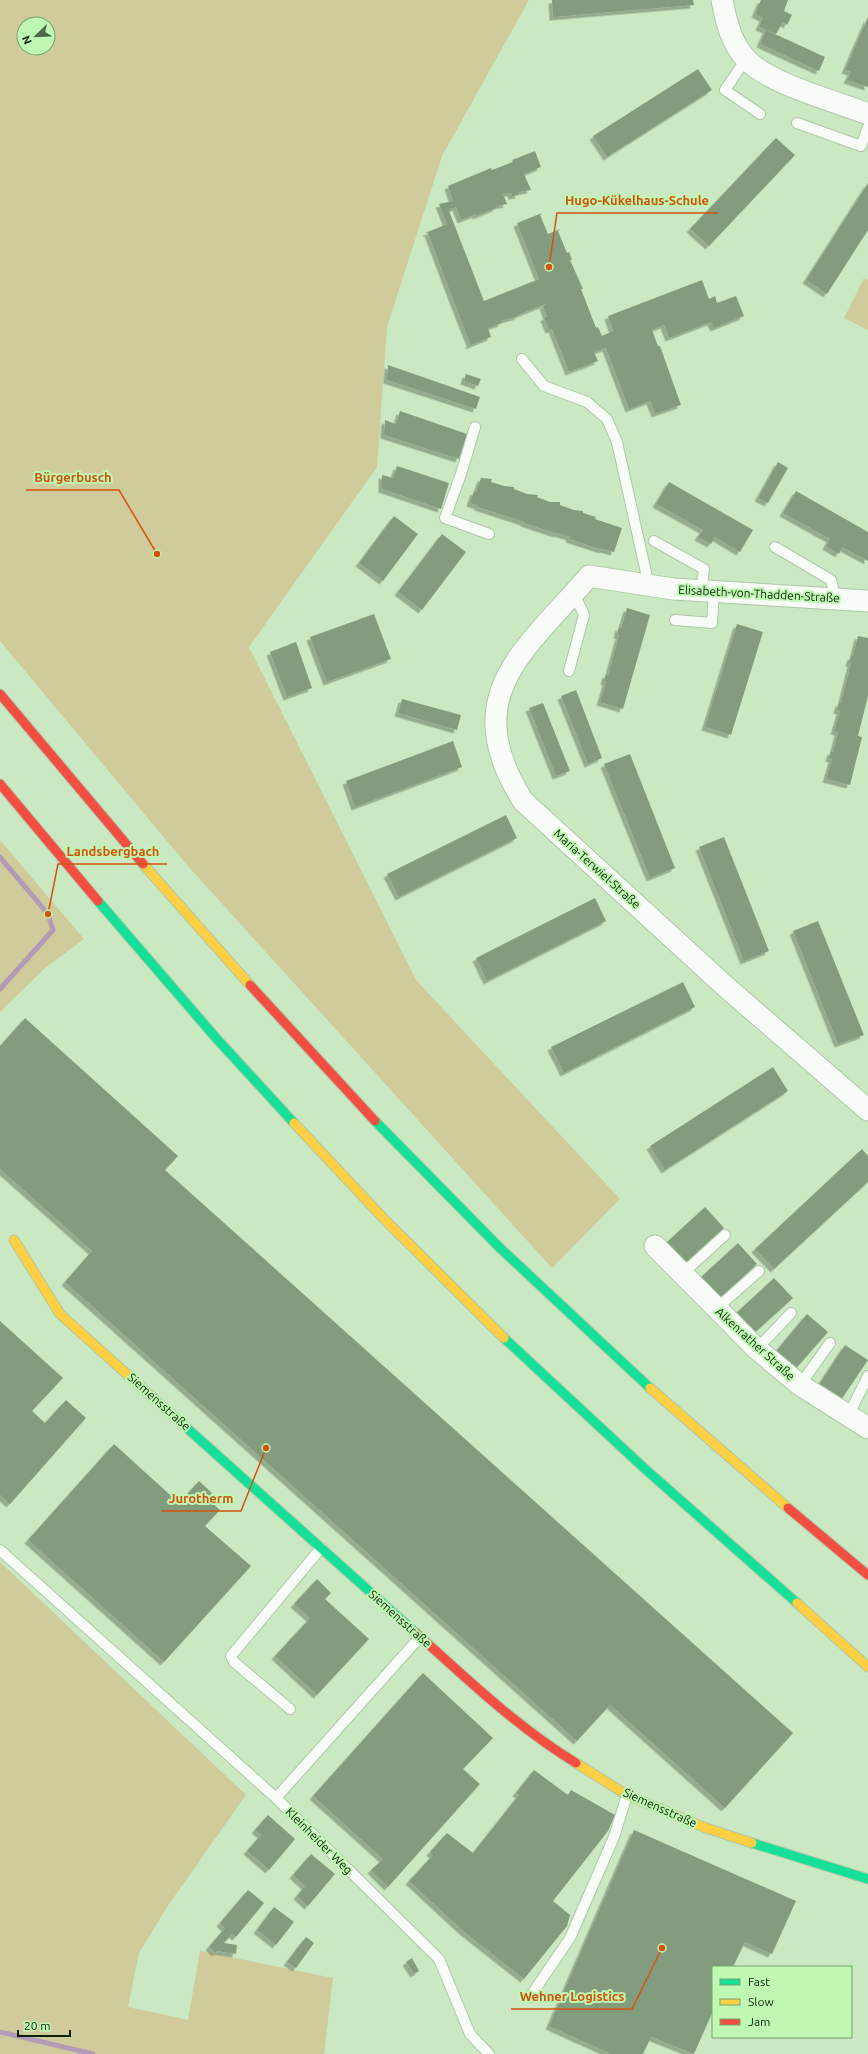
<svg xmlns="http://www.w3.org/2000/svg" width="868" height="2054" viewBox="0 0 868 2054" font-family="Ubuntu,sans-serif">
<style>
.green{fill:#cfcb9a;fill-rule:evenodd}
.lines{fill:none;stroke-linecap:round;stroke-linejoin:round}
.stream{stroke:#b39bb8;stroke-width:5}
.building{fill:#849c7e;filter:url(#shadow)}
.lane-casing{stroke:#aec7a8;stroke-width:12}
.street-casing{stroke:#aec7a8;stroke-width:23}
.fast-casing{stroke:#aec7a8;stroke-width:11}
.slow-casing{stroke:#aec7a8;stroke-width:11}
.jam-casing{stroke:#aec7a8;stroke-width:11}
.lane{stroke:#f7fcf6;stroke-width:10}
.street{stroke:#f7fcf6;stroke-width:21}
.fast{stroke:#16e098;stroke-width:9}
.slow{stroke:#ffcf43;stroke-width:9}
.jam{stroke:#f24e42;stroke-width:9}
.labels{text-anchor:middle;stroke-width:4;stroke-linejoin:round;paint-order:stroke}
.street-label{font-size:12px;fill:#0c2208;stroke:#bff8b3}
.leader{fill:none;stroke:#d2540c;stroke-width:1.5}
.callout-dot{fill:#d2540c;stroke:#bff8b3;stroke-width:1.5}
.callout-label{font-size:13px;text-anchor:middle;font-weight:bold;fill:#d2540c;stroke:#bff8b3;stroke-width:4;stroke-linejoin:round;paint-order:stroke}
</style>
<defs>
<filter id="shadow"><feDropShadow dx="-3.5" dy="3.5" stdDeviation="0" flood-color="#0004"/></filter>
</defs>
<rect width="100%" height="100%" fill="#cae9c2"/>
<!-- green -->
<g class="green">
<path d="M0 0H529L442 156 387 327 377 467 249 647 416 980 620 1199 552 1268 187 865 0 641ZM24 24H48V48H24Z"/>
<path d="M864 278 868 280V330L844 318Z"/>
<path d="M0 840 84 939 45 968 0 1012Z"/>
<path d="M0 1562 246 1795 167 1907 139 1953 128 2007 188 2020 200 1951 333 1978 324 2054H0Z"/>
</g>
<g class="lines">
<!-- stream -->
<g class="stream">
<path d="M0 857 48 914 53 930 0 989"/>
<path d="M0 2032 93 2054"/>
</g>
</g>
<!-- building -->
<g class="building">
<path d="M552 0H693L694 5 553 17Z"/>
<path d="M761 0H788L784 11 792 15 787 25 783 22 776 34 759 27 763 18 755 14Z"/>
<path d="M868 17V87L847 80 851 72 845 70Z"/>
<path d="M766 30 825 57 819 71 760 44Z"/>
<path d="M698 69 712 90 607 157 593 136Z"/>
<path d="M776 138 795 155 709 246 690 229Z"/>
<path d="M535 151 541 167 524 174 531 190 518 192 519 195 512 196 511 193 503 194 507 204 497 206 496 208 476 216V214L461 220 456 207 449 211 484 301 539 279 517 223 542 213 540 215 548 234 560 229 558 231 567 253 569 252 572 260H570L583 289H581L596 328 598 327 602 336 613 331 608 316 702 280 709 299 715 296 717 303 736 296 744 316 714 328 711 322 669 338 664 325 652 330 658 346H660L681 405 655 414 650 401 629 409 606 348 594 352 598 361 569 372 552 329 549 330 544 318 547 316 543 306 548 303 518 315 519 316 501 321 502 323 488 328 491 337 469 346 470 343 449 289 428 233H425L447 224 439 204 453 201 448 186 491 168 492 170 513 162 512 160Z"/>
<path d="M868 183V230L827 294 806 280Z"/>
<path d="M388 365 480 397 476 409 387 380Z"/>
<path d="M466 374 481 379 478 386 464 381Z"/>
<path d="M400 411 467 434 459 459 384 435 385 420 396 424Z"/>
<path d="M778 462 788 468 768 503 758 498Z"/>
<path d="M397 466 449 483 441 509 382 489V475L393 478Z"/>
<path d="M481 478 492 479 491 482 504 486 514 487V489L527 494 538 495 537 497 550 502H560V505L574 510 583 511V513L596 517 595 519 622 528 614 552 603 549V550L569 539 570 537 564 535 557 533V534L524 523V522L478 507V506L470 503 474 491 476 492Z"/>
<path d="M669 482 753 530 740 552 715 537 711 544 698 537 703 530 656 504Z"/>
<path d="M796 491 868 532V561L842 547 839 554 826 546 830 539 783 513Z"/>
<path d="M394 516 418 534 383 581 359 563Z"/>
<path d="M442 534 466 552 422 610 398 592Z"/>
<path d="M627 608 650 615 623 709 600 702 606 682 604 681 606 674 608 675 619 635H617L619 627 621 628Z"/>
<path d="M374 614 391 659 327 682 310 637Z"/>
<path d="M737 624 763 632 731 735 705 727Z"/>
<path d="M858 636 868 638V696L858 736 862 737 850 785 826 779 832 759 829 758 831 751 833 752 838 732 834 731 840 711 837 710 839 703H841L851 663H849L851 656H853Z"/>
<path d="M296 642 312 688 287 697 270 652Z"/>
<path d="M576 690 602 758 588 764 561 696Z"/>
<path d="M402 699 461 715 457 730 398 713Z"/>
<path d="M543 703 570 771 556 776 529 708Z"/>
<path d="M453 741 462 767 355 807 346 781Z"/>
<path d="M630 754 675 868 650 878 604 764Z"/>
<path d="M506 815 517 838 399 897 387 874Z"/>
<path d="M724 837 769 951 744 961 699 847Z"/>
<path d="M595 898 606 921 487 981 476 958Z"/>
<path d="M818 921 864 1035 838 1044 793 931Z"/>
<path d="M683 982 695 1007 564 1073 551 1047Z"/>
<path d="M25 1018 178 1156 165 1170 793 1733 725 1808 610 1705 577 1741 65 1282 92 1251 0 1169V1046Z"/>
<path d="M773 1067 788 1091 665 1170 650 1146Z"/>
<path d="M862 1149 868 1156V1182L774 1269 755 1249Z"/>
<path d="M705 1207 724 1228 686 1263 667 1242Z"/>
<path d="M738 1243 757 1264 719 1299 700 1278Z"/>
<path d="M774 1278 793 1298 752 1335 734 1315Z"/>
<path d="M807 1314 828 1332 792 1373 772 1356Z"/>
<path d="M0 1321 63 1378 32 1411 45 1423 66 1400 86 1418 10 1504 0 1495Z"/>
<path d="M845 1345 868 1360 837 1406 815 1391Z"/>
<path d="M114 1444 179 1503 199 1481 212 1493 207 1498 220 1510 205 1526 251 1566 164 1662 28 1540Z"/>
<path d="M317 1579 331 1593 325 1599 369 1639 317 1695 275 1656 310 1618 294 1604Z"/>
<path d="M423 1673 493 1738 463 1769 480 1784 388 1887 371 1870 383 1859 313 1796Z"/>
<path d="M534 1770 568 1795 571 1790 615 1815 608 1831 553 1901 570 1915 567 1926 524 1979 463 1931 409 1881 433 1855 430 1852 447 1833 473 1853 519 1795 516 1793Z"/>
<path d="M268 1815 295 1839 269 1870 247 1851 261 1835 255 1830Z"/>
<path d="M634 1830 796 1901 772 1954 745 1942 733 1967H713V2011L694 2054 651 2037 643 2054H611L549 2026Z"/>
<path d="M311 1854 335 1874 308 1906 297 1896 305 1886 293 1875Z"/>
<path d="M248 1890 264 1903 236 1937 232 1934 224 1943 237 1945 236 1954 217 1951 216 1953 209 1947 225 1928 220 1923Z"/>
<path d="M274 1907 294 1922 276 1945 257 1930Z"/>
<path d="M306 1937 314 1943 296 1968 287 1962Z"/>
<path d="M412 1958 419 1971 414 1974 406 1962Z"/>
</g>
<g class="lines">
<defs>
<g id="lane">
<path d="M746 59 725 90 760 114"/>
<path d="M797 123 861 146 868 127"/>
<path d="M522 359 544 386 587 402 607 419 617 442 649 586"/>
<path d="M475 427 461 474 445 518 489 534"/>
<path d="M654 541 704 569 701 591"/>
<path d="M775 547 831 580 836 599"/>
<path d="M675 620 712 623 714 592"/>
<path d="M569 671 584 615 574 593"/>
<path d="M682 1274 725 1235"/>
<path d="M716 1309 759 1271"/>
<path d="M757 1349 791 1313"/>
<path d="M800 1385 830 1343"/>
<path d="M848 1416 868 1376"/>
<path d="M0 1550 276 1798"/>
<path d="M420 1637 276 1798 439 1959 470 2034 489 2054"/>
<path d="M290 1709 234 1662 231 1656 321 1548"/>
<path d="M530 1997 570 1938 614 1837 627 1795"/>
</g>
<g id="street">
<path d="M722 0C726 21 731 43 746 59 769 84 835 101 868 114"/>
<path d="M868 601 673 589 589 576C524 652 457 695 523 801L725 986 868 1110"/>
<path d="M655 1246 757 1349 800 1385 868 1428"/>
</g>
<g id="fast">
<path d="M98 901 216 1038 294 1123"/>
<path d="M375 1121 500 1248 650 1388"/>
<path d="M504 1338 644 1468 797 1603"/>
<path d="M150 1395 416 1633"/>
<path d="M752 1843 868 1879"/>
</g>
<g id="slow">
<path d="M143 864 250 985"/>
<path d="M294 1123 386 1221 504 1338"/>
<path d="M14 1240 60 1314 150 1395"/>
<path d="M650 1388 788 1508"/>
<path d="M797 1603 868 1667"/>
<path d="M576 1763 627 1795 706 1828 752 1843"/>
</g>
<g id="jam">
<path d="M0 694 143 864"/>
<path d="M0 784 98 901"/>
<path d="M250 985 375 1121"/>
<path d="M788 1508 868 1575"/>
<path d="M416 1633C467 1679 517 1727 576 1763"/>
</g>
</defs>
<!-- lane casing -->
<use href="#lane" class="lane-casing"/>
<!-- street casing -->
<use href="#street" class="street-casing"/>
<!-- fast casing -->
<use href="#fast" class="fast-casing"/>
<!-- slow casing -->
<use href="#slow" class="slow-casing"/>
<!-- jam casing -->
<use href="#jam" class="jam-casing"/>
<!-- lane -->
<use href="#lane" class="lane"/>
<!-- street -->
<use href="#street" class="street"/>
<!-- fast -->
<use href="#fast" class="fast"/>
<!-- slow -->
<use href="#slow" class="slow"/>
<!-- jam -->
<use href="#jam" class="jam"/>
</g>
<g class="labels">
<!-- street labels -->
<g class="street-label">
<text transform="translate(759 594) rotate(3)" y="4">Elisabeth-von-Thadden-Straße</text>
<text transform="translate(597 869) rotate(42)" y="4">Maria-Terwiel-Straße</text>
<text transform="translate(755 1344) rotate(42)" y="4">Alkenrather Straße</text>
<text transform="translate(159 1402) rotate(42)" y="4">Siemensstraße</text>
<text transform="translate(400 1619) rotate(42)" y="4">Siemensstraße</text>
<text transform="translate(660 1808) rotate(24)" y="4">Siemensstraße</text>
<text transform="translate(319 1841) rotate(45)" y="4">Kleinheider Weg</text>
</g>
</g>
<!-- callouts -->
<path class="leader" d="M549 267L557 213H718M157 554L119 490H26M48 914L58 864H167M266 1448L241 1511H161M662 1948L632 2009H511"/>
<g class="callout-dot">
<circle cx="549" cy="267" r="4"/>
<circle cx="157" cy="554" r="4"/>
<circle cx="48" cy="914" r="4"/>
<circle cx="266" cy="1448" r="4"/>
<circle cx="662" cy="1948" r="4"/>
</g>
<g class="callout-label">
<text x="637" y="205">Hugo-Kükelhaus-Schule</text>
<text x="73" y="482">Bürgerbusch</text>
<text x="113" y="856">Landsbergbach</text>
<text x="201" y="1503">Jurotherm</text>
<text x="572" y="2001">Wehner Logistics</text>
</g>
<!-- legend -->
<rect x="712" y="1966" width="140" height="72" fill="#bff8b3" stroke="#77a26f"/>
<rect x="720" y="1979" width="20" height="6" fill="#16e098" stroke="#77a26f"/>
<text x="748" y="1986" font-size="12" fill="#0c2208">Fast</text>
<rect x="720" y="1999" width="20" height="6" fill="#ffcf43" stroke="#77a26f"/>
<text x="748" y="2006" font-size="12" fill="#0c2208">Slow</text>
<rect x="720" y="2019" width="20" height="6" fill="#f24e42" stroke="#77a26f"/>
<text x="748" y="2026" font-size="12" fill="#0c2208">Jam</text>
<!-- north arrow -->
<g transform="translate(36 36) rotate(247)"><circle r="19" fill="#bff8b3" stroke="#77a26f"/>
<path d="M0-3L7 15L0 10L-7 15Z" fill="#4e6849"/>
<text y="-6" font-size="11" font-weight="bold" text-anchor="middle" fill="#0c2208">N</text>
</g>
<!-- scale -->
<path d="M18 2030v6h52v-6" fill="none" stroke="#0c2208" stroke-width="2"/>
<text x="24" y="2030" font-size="12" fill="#0c2208" stroke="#bff8b3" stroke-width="3" paint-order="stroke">20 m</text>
</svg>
